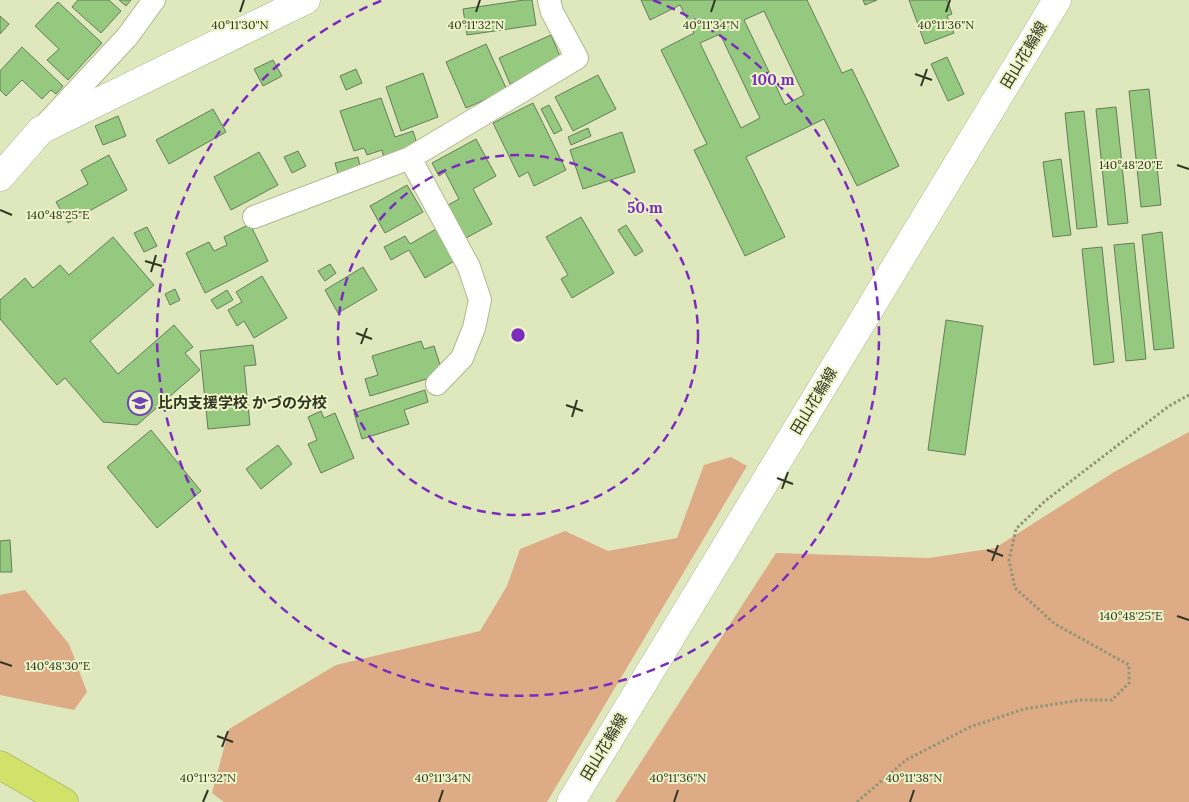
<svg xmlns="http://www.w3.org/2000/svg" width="1189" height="802" viewBox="0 0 1189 802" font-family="Lora,'Noto Sans JP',serif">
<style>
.green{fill:#deab87}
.building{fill:#95c97f;stroke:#657d5b;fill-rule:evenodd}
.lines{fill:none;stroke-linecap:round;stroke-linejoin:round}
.minor-casing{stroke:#b0b88e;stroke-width:24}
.tertiary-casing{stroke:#b0b88e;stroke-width:29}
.secondary-casing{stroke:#b0b88e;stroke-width:29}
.motorway-casing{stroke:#99a551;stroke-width:29}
.path{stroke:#8f9576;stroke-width:3;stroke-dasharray:2.5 2.5;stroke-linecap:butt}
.minor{stroke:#fff;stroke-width:22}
.tertiary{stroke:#fff;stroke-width:28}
.secondary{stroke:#fff;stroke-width:28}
.motorway{stroke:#d0e269;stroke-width:28}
.ticks{fill:none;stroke:#323524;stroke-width:2}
.ring{fill:none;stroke:#7b2cbf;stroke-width:2.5;stroke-dasharray:9 6}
.labels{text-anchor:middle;stroke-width:4;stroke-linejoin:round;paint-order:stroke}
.street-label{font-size:15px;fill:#323524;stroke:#ecf4c8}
.poi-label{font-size:15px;font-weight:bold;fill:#323524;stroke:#ecf4c8;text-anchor:start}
.ticks-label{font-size:12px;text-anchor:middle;fill:#323524;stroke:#ecf4c8;stroke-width:4;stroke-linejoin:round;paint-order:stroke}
.centre{fill:#7b2cbf;stroke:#ecf4c8;stroke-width:2.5}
.ring-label{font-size:15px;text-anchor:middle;font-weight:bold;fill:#7b2cbf;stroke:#ecf4c8;stroke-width:4;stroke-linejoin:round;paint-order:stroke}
</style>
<rect width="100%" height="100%" fill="#dfe7bc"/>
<!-- green -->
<g class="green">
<path d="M1189 432V802H615L776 553 929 558 995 548 1114 472Z"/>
<path d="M731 457 747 466 547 802H224L212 793 229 729 336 665 480 631 507 586 520 549 565 531 608 551 677 538 704 465Z"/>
<path d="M25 590 69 644 87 692 74 710 0 695V595Z"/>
</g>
<!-- building -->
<g class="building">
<path d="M78 0H109L121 11 101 33 72 7Z"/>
<path d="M119 0H131L126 6Z"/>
<path d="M524 0H532L536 25 467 35 463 9Z"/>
<path d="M641 0H807L842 73 852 69 899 166 857 186 824 119 746 157 785 237 745 256 694 150 707 144 661 50 694 33 680 5 650 20ZM764 11 804 95 785 105 744 20ZM720 34 760 118 741 128 700 43Z"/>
<path d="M863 0H877L865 5Z"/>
<path d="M909 0H947L952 14 947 16 954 33 925 44Z"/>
<path d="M58 2 102 43 68 80 47 60 59 49 35 26Z"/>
<path d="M0 16 9 24 0 34Z"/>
<path d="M551 35 562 61 510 84 499 58Z"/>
<path d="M486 44 507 90 466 108 446 62Z"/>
<path d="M22 47 63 86 56 94 51 90 42 99 22 80 6 96 0 90V71Z"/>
<path d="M947 57 964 94 948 101 931 64Z"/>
<path d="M273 60 282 76 263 86 254 69Z"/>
<path d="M356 69 362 83 346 90 340 76Z"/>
<path d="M423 73 438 117 401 131 386 87Z"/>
<path d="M598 75 616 109 573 131 555 97Z"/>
<path d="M1149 89 1161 205 1141 207 1129 91Z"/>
<path d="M381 98 395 137 413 131 418 147 384 158 382 150 367 155 364 148 354 151 340 111Z"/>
<path d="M533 103 566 170 534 186 528 172 519 177 493 123Z"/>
<path d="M549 105 562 130 554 134 541 109Z"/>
<path d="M1116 107 1128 223 1108 225 1096 109Z"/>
<path d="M213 109 226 132 169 164 156 140Z"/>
<path d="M1084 111 1097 227 1077 229 1065 113Z"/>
<path d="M118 116 126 136 103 145 95 126Z"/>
<path d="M588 128 591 136 571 145 568 137Z"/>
<path d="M622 132 635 172 583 189 570 150Z"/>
<path d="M476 139 496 176 473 189 492 224 466 238 448 205 459 199 445 172 439 176 432 163Z"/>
<path d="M298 151 306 166 292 173 284 157Z"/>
<path d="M259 152 278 185 231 210 214 177Z"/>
<path d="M109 155 127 190 68 223 56 202 88 184 81 170Z"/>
<path d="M358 157 361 171 339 177 335 163Z"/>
<path d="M1061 159 1071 235 1053 237 1043 162Z"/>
<path d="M407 185 423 212 385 233 370 206Z"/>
<path d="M581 217 614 273 572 298 561 279 568 275 546 237Z"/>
<path d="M250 224 268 261 205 293 186 253 209 242 214 251 227 245 224 237Z"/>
<path d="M626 225 643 251 635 256 618 230Z"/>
<path d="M147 227 157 246 144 252 134 233Z"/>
<path d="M438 228 456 260 425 278 409 250 391 260 384 247 405 236 410 244Z"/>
<path d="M1162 232 1174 348 1154 350 1142 235Z"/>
<path d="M113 237 154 285 90 341 118 374 174 325 193 347 185 353 200 370 137 425 103 422 65 378 57 385 0 319V300L25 278 33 288 60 265 69 275Z"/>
<path d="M1134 243 1146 359 1126 361 1114 245Z"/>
<path d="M1102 247 1114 362 1094 365 1082 249Z"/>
<path d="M330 264 336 273 325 281 318 271Z"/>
<path d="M363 267 377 290 338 313 325 290Z"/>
<path d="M262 276 287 318 254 338 244 321 237 326 228 310 242 302 236 292Z"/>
<path d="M175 289 180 300 170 305 165 294Z"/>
<path d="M227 290 233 300 217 309 211 300Z"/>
<path d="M946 320 983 326 965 455 928 450Z"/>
<path d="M421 341 424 349 434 346 443 374 370 396 365 379 378 375 372 356Z"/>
<path d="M253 345 256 365 244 366 250 425 208 429 200 351Z"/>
<path d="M425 390 428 402 404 410 409 424 362 439 354 413Z"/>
<path d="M321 411 324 418 335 413 354 458 321 473 308 444 317 440 308 417Z"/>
<path d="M151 430 201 491 157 528 107 467Z"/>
<path d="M278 445 292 464 261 489 246 469Z"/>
<path d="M10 540 12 572H0V541Z"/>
</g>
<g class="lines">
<defs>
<g id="minor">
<path d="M46 124 127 37 154 0"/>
<path d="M410 158 469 267 480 300 474 328 462 358 437 384"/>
<path d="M254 217 410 158 577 58 552 12 549 0"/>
</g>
<path id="tertiary" d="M0 177 41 130 306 0"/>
<path id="secondary" d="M571 802 1057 0"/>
<path id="motorway" d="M0 765 64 802"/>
</defs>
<!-- minor casing -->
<use href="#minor" class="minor-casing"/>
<!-- tertiary casing -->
<use href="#tertiary" class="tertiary-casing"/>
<!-- secondary casing -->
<use href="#secondary" class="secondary-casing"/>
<!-- motorway casing -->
<use href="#motorway" class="motorway-casing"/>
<!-- path -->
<path class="path" d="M857 802 906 760 970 727 1024 709 1081 700H1112L1129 683V665L1055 624 1015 588 1009 560 1016 529 1045 501 1169 406 1189 395"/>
<!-- minor -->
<use href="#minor" class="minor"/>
<!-- tertiary -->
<use href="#tertiary" class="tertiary"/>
<!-- secondary -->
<use href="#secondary" class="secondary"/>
<!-- motorway -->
<use href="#motorway" class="motorway"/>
</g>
<!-- ticks -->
<path class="ticks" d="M240 12 244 0M476 12 480 0M711 12 715 0M946 12 950 0M915 74 932 80M921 86 927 69M1177 165 1189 169M0 210 12 215M145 261 162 266M151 272 156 255M356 333 372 339M361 344 367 328M566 405 583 411M572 417 577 400M777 478 793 484M782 489 788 472M987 550 1003 556M992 561 998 545M1177 616 1189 620M0 662 12 666M217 736 233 742M222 747 228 731M203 802 208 790M439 802 443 790M674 802 678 790M910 802 914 790"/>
<!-- distance rings -->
<g class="ring">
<circle cx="518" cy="335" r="180"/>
<path d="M653 0A361 361 0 1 1 383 0"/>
</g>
<!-- icons -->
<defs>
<symbol id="school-ring" viewBox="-11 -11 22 22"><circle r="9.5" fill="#ecf4c8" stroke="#6f42ba" stroke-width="1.5"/><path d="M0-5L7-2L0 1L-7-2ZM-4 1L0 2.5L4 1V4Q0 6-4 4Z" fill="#6f42ba"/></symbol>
</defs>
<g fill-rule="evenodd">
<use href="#school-ring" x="126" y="389" width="28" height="28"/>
</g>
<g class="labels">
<!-- street labels -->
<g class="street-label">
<text transform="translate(1024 55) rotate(-59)" y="5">田山花輪線</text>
<text transform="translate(814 401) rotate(-59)" y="5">田山花輪線</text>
<text transform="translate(604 747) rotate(-59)" y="5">田山花輪線</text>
</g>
<!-- poi labels -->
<g class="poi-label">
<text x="158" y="408">比内支援学校 かづの分校</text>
</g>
</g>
<g class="ticks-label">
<text x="240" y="29">40°11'30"N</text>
<text x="476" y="29">40°11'32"N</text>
<text x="711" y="29">40°11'34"N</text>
<text x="946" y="29">40°11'36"N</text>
<text x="1131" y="169">140°48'20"E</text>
<text x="58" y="219">140°48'25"E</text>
<text x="1131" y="620">140°48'25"E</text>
<text x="58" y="670">140°48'30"E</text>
<text x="208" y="782">40°11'32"N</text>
<text x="443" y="782">40°11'34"N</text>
<text x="678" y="782">40°11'36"N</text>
<text x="914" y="782">40°11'38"N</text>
</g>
<circle cx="518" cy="335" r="8" class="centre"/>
<g class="ring-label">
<text x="773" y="85">100 m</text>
<text x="645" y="213">50 m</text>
</g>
</svg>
